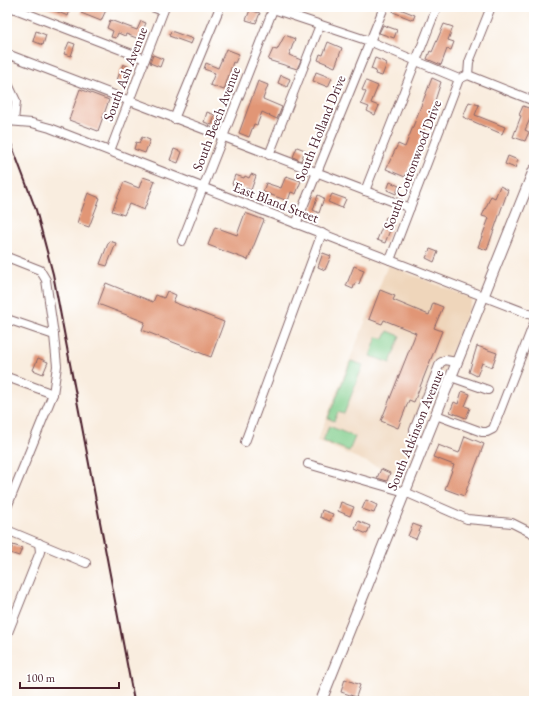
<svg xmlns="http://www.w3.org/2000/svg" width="541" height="708" viewBox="0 0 541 708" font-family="'EB Garamond',serif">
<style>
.built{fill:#efd6bb}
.green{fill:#81ce8c;stroke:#66765c}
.building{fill:#e19676}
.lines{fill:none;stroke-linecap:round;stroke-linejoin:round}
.minor-casing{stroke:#87676a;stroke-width:10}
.major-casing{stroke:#87676a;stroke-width:12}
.minor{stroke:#fff;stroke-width:8}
.major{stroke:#fff;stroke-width:10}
.rail{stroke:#4a1f2b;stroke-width:2}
.labels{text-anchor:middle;stroke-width:4;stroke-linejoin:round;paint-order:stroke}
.street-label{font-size:14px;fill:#4a1f2b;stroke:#fff}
</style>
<rect width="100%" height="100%" fill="#fff"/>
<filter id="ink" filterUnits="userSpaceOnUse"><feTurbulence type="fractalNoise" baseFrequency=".025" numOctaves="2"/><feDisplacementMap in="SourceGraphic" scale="8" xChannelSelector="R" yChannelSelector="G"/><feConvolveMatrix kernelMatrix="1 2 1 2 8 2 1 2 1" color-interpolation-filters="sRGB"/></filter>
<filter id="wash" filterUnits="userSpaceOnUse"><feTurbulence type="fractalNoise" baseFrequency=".012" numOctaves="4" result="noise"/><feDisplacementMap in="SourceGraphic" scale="16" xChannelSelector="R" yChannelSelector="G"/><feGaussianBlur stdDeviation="0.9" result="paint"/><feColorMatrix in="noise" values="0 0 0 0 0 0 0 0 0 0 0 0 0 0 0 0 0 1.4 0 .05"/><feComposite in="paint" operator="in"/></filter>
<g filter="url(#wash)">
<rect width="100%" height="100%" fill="#f9eddf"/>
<!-- built -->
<path class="built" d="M388 265 473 299 402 477 317 441Z"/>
<!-- green -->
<g class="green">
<path d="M388 331 400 336 390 363 370 356 377 337 384 339Z"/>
<path d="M351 361 363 365 344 414 338 412 334 421 328 418Z"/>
<path d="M329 426 355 437 349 451 323 441Z"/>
</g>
<g id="blocks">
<!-- building -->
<g class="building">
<path d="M45 7H71L68 16Z"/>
<path d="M83 7H99L106 10 101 21 81 13Z"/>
<path d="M395 7 415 15 413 20 393 12Z"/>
<path d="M250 10 260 13 256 23 246 20Z"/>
<path d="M110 20 137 30 141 21 146 23 139 39 126 34 125 36 118 33 116 38 111 37 113 31 107 28Z"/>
<path d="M444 24 453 27 448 40 454 42 451 50 447 49 441 65 427 59 430 51 432 52Z"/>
<path d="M383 25 397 30 394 38 379 33Z"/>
<path d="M36 31 46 35 43 45 33 41Z"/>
<path d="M171 31 193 39 191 44 169 36Z"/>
<path d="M285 35 295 39 289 55 301 60 297 69 268 60 273 49 277 50Z"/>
<path d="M69 42 75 44 71 56 64 54Z"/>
<path d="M328 42 342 48 335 67 318 60 320 54 323 55Z"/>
<path d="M226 49 239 54 235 63 233 62 224 90 210 85 215 73 204 69 206 63 218 68Z"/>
<path d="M153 55 163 59 160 67 150 63Z"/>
<path d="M375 58 387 63 382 76 375 74 376 71 371 69Z"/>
<path d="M123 64 129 67 123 82 117 80Z"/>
<path d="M316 72 332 78 328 87 313 81Z"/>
<path d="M281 75 290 79 287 87 278 83Z"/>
<path d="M432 78 441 82 430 116 405 177 386 169 398 144 405 147Z"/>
<path d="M258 81 268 85 263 99 282 107 277 119 262 112 257 125 254 124 249 137 239 133Z"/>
<path d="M366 81 378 86 371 103 379 106 375 115 367 111 369 107 361 104 366 92 362 90Z"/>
<path d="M80 89 109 100 98 131 69 120Z"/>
<path d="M469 102 479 105 475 115 505 127 502 134 463 117Z"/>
<path d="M523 106 534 110V120L530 119 525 130 529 132 525 141 513 137 521 116 519 115Z"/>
<path d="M207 112 215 115 212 125 204 122Z"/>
<path d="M142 137 150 140 145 153 134 149 136 142 139 143Z"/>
<path d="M297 147 305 150 301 161 293 157Z"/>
<path d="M174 149 182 152 178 163 170 160Z"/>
<path d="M508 156 518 160 515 168 505 164Z"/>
<path d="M251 174 256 176 251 190 232 184 235 175 244 178 245 176 249 178Z"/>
<path d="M286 176 301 181 296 194 291 192 288 201 263 192 266 183 281 188Z"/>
<path d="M143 177 155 181 144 210 129 204 124 215 112 211 124 182 139 188Z"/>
<path d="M390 182 399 186 396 194 387 190Z"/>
<path d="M500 186 508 190 487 250 478 247 489 218 482 216 491 196 495 198Z"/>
<path d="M88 193 100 198 89 227 77 223Z"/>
<path d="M332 194 346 199 342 208 328 202Z"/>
<path d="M318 195 324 198 319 213 313 210Z"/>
<path d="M245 213 264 220 248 260 208 245 215 227 237 235Z"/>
<path d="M386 217 394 220 385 243 377 240Z"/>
<path d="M109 241 116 243 107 266 100 264Z"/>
<path d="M430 249 438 252 434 262 426 258Z"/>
<path d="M323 253 331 256 325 270 318 267Z"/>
<path d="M354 266 364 270 359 284 355 283 353 289 346 286Z"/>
<path d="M106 283 153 302 156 295 164 298 167 291 176 295 173 302 224 322 211 357 142 330 145 322 98 304Z"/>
<path d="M380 290 395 296 393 300 429 315 433 303 443 307 434 328 442 331 414 402 409 400 398 428 381 421 416 333 384 320 382 324 369 319Z"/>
<path d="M477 346 497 353 492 367 482 363 477 376 469 372Z"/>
<path d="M38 358 48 362 43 374 33 370Z"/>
<path d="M462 391 470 394 465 406 470 408 466 418 450 412 454 402 458 404Z"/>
<path d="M465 436 484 444 464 496 445 489 454 465 433 457 438 445 459 453Z"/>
<path d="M381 469 390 473 387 481 377 478Z"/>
<path d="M366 500 377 505 374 513 362 509Z"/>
<path d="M341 502 354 507 350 516 338 511Z"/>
<path d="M322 510 333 514 330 521 320 517Z"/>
<path d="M358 521 370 526 367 534 355 529Z"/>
<path d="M413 524 421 527 416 539 408 536Z"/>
<path d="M13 545 22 548 19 556 10 553Z"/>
<path d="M345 679 360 685 356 697 341 692Z"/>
</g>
</g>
</g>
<g filter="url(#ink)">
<use href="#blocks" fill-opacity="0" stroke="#87676a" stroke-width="1"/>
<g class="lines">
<defs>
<g id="minor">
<path d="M10 7 145 59"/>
<path d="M152 7 163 11"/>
<path d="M267 7 369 41 459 79 468 75 534 101"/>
<path d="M7 54 410 208"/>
<path d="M468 75 469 62 491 7"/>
<path d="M7 82 16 101 14 121"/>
<path d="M174 119 220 7"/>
<path d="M7 121 32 123 50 128 534 316"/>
<path d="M110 151 165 7"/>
<path d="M269 155 320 25"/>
<path d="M365 191 437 7"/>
<path d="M296 224 384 7"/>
<path d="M182 241 274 7"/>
<path d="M7 257 40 270 46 280 54 335 57 366 53 394 7 507"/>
<path d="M390 260 459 79"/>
<path d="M7 319 54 335"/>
<path d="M7 377 53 394"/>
<path d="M451 377 488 390"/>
<path d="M436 415 482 432H487L493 429 534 323"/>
<path d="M245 442 322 233"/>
<path d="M424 444 415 438 414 430 440 363 445 360 457 362"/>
<path d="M308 464 405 492 467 519 512 523 534 534"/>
<path d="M7 530 86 563"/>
<path d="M7 635 40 552 39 543"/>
</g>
<path id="major" d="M321 701 534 170"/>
</defs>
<!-- minor casing -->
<use href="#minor" class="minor-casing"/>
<!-- major casing -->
<use href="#major" class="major-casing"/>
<!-- minor -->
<use href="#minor" class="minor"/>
<!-- major -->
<use href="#major" class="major"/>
<!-- rail -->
<path class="rail" d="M7 133 36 210 53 274 134 701"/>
</g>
</g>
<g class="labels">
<!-- street labels -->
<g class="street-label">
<text transform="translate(125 74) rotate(-69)" y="5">South Ash Avenue</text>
<text transform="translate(216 119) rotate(-69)" y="5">South Beech Avenue</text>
<text transform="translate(320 128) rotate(-68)" y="5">South Holland Drive</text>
<text transform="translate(412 165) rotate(-69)" y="5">South Cottonwood Drive</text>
<text transform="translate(276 202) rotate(21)" y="5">East Bland Street</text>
<text transform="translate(415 430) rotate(-68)" y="5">South Atkinson Avenue</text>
</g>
</g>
<!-- margin -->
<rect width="541" height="708" fill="none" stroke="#fff" stroke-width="24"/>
<!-- scale -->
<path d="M20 682v6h99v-6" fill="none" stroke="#4a1f2b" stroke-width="2"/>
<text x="26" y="682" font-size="12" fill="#4a1f2b" stroke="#ffffff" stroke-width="3" paint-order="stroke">100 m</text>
</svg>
